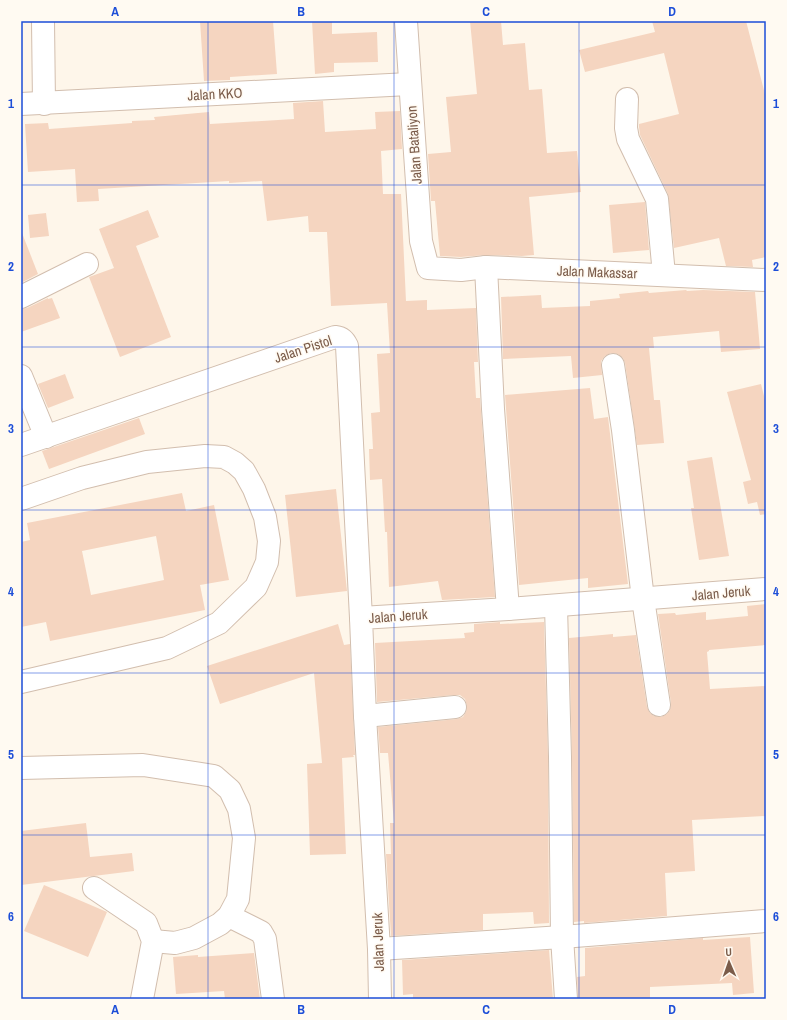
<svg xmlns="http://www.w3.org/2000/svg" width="787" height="1020" viewBox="0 0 787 1020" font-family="'Archivo Narrow',sans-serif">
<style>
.building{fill:#f5d5c0;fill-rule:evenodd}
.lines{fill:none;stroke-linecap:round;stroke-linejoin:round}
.minor-casing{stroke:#d2beae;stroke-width:24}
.minor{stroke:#fff;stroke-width:22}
.grid{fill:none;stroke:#1d4ed8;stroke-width:1;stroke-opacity:0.55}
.labels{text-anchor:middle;stroke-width:3;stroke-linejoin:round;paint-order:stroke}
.street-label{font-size:14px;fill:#7b5c4a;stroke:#fffaf2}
.neatline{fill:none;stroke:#1d4ed8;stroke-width:1.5}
.grid-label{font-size:13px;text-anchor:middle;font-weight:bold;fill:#1d4ed8}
</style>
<rect width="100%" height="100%" fill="#fef6ea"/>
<!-- building -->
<g class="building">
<path d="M200 21H273L277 74 230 77V80L204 81Z"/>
<path d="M312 21H332V34L377 32 378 62 334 63V72L315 74Z"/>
<path d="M470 21H501L503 45 525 43 529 90 542 89 547 153 577 151 581 192 529 197 534 255 522 256 486 255 461 257 440 256 435 201H431L428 154 451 152 446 97 477 94Z"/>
<path d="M652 21H746L766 98V257L752 260 753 267 726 266 719 238 674 248 668 194 640 135 639 127V124L679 114 664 53 585 72 579 50 655 32Z"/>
<path d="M323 101 325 132 376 129 375 112 400 111 402 149 381 151 383 194H401L406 301 427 300V310L476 308 478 362H474L476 398H480L495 597 442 600 438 581 389 587 387 532H385L382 479 370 480 369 449H373L371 413 380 412 377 354 390 353 387 303 331 306 327 232H309L308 216 267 221 262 181 229 183V181L98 189 99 201 77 202 75 169 28 172 25 124 48 123 49 129 132 123V121L155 120 154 117 209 112 210 124 294 119 293 103Z"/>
<path d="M645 202 649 250 613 253 609 205Z"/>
<path d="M148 210 159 237 136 246 171 337 120 357 89 277 114 268 99 229Z"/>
<path d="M46 213 49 236 30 238 28 215Z"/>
<path d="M21 233H22L38 274 21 283Z"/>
<path d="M686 290 687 291 703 290 755 292 760 349 721 352 719 331 653 337 654 348H649L654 400H660L664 443 637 445 625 363 623 358 618 354 611 353 605 356 601 361 602 375 573 378 571 356 503 359 501 297 541 295 542 308 590 306V301L620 298 619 294 648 291 649 293Z"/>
<path d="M48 298V299L52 298 60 318 21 332V309L27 308Z"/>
<path d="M65 374 74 398 48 408 38 384Z"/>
<path d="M761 384 766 404V514L760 515 757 502 748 504 743 482 751 480 727 392Z"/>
<path d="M590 388 594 419 608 417 628 584 588 588V578L519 585 505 395Z"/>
<path d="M139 418 145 434 49 469 42 451Z"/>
<path d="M712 457 729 556 699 560 691 508H694L687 461Z"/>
<path d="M336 489 347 591 296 597 285 495Z"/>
<path d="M182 493 186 511 214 505 229 580 200 585 205 610 50 641 46 622 21 627V542L30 540 27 523ZM156 536 164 580 91 595 82 551Z"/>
<path d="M766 604V645L709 650V651L707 652 710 689 766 686V816L692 820 695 871 665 873 667 916 584 923V921L574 922 572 757 569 638 613 634V637L636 635 647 707 650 713 654 716 661 717 667 714 670 710 671 703 658 614 675 613 676 615 706 612V620L748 616 747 606Z"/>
<path d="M500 622V624L544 622 548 757 549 923 534 924 533 912 483 914V930L391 936 386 854H391L390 823H394L388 753H380L378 727 457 719 463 717 466 712 467 706 465 699 460 695H454L377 702 375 643 465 638 464 633 474 632V624Z"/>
<path d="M338 624 344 645 350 644 355 755H353L354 757 342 758 346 854 310 855 307 764 322 763 314 673 220 704 207 666Z"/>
<path d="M86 823 90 857 132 853 134 871 21 885V831Z"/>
<path d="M44 885 107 912 88 957 24 931Z"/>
<path d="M750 937 754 993 733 995 732 983 650 987V999H578L577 977 585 976V948L703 938V940Z"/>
<path d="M549 950 553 999H413V994L403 995 402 960Z"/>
<path d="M254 953 260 999H225L224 991 176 994 173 957 198 955V957Z"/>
</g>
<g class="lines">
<defs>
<g id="minor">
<path d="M43 21 44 104"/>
<path d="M406 21 421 241 428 268 461 270 486 267 766 280"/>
<path d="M627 99 626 128 628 139 657 199 664 275"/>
<path d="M21 104 409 84"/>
<path d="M486 267 493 409 508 609"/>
<path d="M21 297 87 264"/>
<path d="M613 365 623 430 643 599 659 705"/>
<path d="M21 376 46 437"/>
<path d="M21 445 335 337C342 338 344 340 347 346L361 618"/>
<path d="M21 499 82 478 147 462 205 456 224 457 235 463 244 471 254 489 265 517 269 541 267 562 256 587 219 623 167 648 21 682"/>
<path d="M556 606 560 757 562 937 566 999"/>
<path d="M365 716 455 707"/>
<path d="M21 768 143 765 214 776 230 790 239 809 244 838 238 899 229 916 220 924 194 938 175 943 153 941"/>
<path d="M94 888 146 923 153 941 142 999"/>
<path d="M229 916 261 932 265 939 273 999"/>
<path d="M379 949 562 937 766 921"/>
<path d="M380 999 379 949 365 716 361 618 508 609 766 589"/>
</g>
</defs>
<!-- minor casing -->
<use href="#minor" class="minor-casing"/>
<!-- minor -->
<use href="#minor" class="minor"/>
</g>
<!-- grid -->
<path class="grid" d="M208 21V999M394 21V999M579 21V999M21 185H766M21 347H766M21 510H766M21 673H766M21 835H766"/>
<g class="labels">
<!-- street labels -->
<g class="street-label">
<text transform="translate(215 94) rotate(-3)" y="5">Jalan KKO</text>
<text transform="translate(414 145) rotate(-94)" y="5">Jalan Bataliyon</text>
<text transform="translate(597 272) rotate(2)" y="5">Jalan Makassar</text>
<text transform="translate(303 349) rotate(-18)" y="5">Jalan Pistol</text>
<text transform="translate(721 593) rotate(-5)" y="5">Jalan Jeruk</text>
<text transform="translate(398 616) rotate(-4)" y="5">Jalan Jeruk</text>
<text transform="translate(378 942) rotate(-92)" y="5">Jalan Jeruk</text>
</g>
</g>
<!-- border -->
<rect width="787" height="1020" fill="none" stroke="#fffaf2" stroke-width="44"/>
<!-- north arrow -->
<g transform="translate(729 962) rotate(358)" stroke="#fffaf2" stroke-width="3" paint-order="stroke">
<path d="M0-3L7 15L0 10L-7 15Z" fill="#7b5c4a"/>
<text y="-6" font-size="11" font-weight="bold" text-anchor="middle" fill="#7b5c4a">U</text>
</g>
<rect x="22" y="22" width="743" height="976" class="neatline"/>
<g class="grid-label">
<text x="115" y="16">A</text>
<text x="301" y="16">B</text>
<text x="486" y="16">C</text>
<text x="672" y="16">D</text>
<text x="11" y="108">1</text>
<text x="776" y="108">1</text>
<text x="11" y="271">2</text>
<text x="776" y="271">2</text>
<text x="11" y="433">3</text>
<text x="776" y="433">3</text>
<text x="11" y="596">4</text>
<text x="776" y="596">4</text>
<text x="11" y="759">5</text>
<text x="776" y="759">5</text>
<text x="11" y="921">6</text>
<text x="776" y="921">6</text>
<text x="115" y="1014">A</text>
<text x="301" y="1014">B</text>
<text x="486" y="1014">C</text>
<text x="672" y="1014">D</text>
</g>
</svg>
